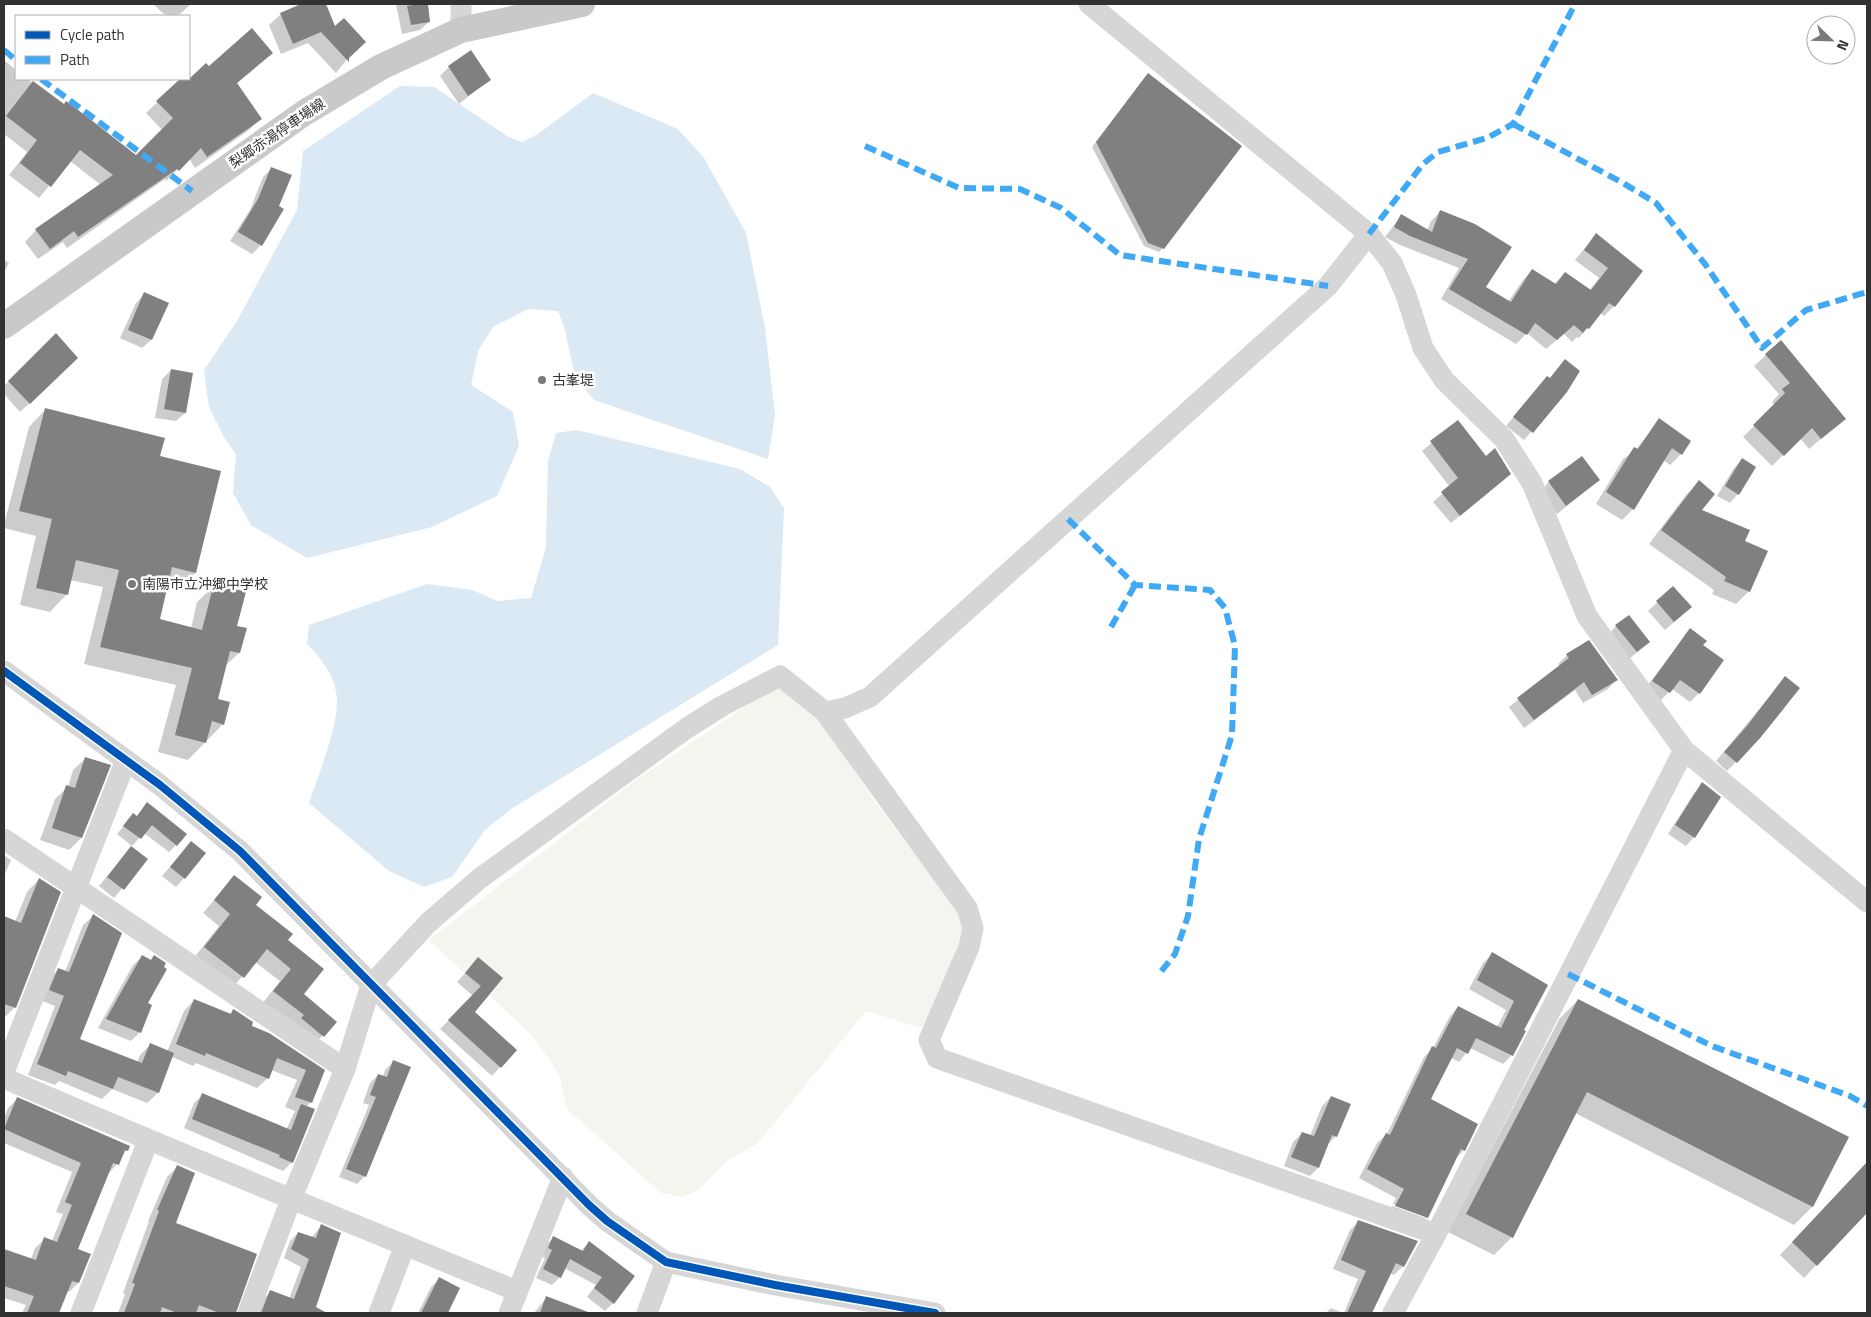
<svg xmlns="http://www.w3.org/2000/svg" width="1871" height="1317" viewBox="0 0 1871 1317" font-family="'Titillium Web','Noto Sans JP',sans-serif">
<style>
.pitch{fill:#f2f6ee}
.water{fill:#dbe9f4}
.shadow{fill:#0003}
.building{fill:#808080}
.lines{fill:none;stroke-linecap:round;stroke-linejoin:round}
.minor{stroke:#d6d6d6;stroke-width:21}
.major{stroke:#c9c9c9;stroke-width:26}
.quiet{stroke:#3fa9f5;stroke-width:6;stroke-dasharray:12 6;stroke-linecap:butt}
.cycleway-casing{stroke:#fff;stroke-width:11}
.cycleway{stroke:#0057b8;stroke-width:8}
.poi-dot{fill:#7a7a7a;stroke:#fff;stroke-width:2}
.labels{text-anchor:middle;stroke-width:5;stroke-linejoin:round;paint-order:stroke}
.street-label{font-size:14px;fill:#323232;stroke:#fff}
.poi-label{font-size:14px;fill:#323232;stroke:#fff;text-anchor:start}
</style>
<rect width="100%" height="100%" fill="#fff"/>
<!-- pitch -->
<path class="pitch" d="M775 686 825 726 875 802 961 914 965 926 927 1026 918 1027 866 1011 757 1144 726 1161 700 1189 683 1197 661 1193 567 1109 559 1074 532 1035 429 940 632 783Z"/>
<!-- water -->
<g class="water">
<path d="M400 86 434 87 507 136 522 142 538 134 593 93 678 129 704 158 746 233 765 328 775 415 768 459 594 400 575 376 564 326 558 311 528 309 493 327 478 351 471 385 513 412 519 446 497 496 432 527 307 558 251 525 233 493 236 454 225 439 209 407 204 370 237 321 297 210 303 151Z"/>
<path d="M577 430 740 469 770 487 784 508 778 645 511 809 485 830 452 877 424 887 389 871 309 803C318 775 342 719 336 692 333 673 320 657 307 644L309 625 427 584 472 590 498 601 531 598 546 547 548 461 556 433Z"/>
</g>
<!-- shadow -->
<g class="shadow">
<path d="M153 4H191L178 16H166Z"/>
<path d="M304 4H325L348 58 336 73 308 43 281 54 269 25 281 14Z"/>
<path d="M396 4H426L429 22 420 30 402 34Z"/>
<path d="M271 52 236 84 260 119 249 130 195 168 189 158 166 181 165 179 67 248 63 242 38 259 25 242 36 230 101 185 70 161 39 198 9 175 27 152 4 134V60L16 70V79H27L136 157 162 130 146 113 182 79 186 83 209 68Z"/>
<path d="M471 52 489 80 459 104 440 76 449 67Z"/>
<path d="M1144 79 1163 248 1159 252 1144 246 1092 147Z"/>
<path d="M272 168 261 245 252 254 230 241 250 210 263 177Z"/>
<path d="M1440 212 1475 225 1485 288 1508 302 1523 280 1532 270 1554 284 1565 273 1589 291 1599 278 1575 260 1596 235 1641 271 1614 306 1604 316 1600 313 1579 338 1577 337 1572 342 1564 334 1546 349 1527 333 1516 344 1441 299 1459 268 1400 245 1385 237 1401 216 1427 231 1431 221Z"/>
<path d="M4 260 9 263 4 272Z"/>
<path d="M144 294 151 340 142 348 120 338 136 303Z"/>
<path d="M56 335 77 358 20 412 4 394V386Z"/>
<path d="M1766 355 1844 419 1809 449 1800 438 1772 466 1743 437 1775 405 1772 402 1779 394 1754 366Z"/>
<path d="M171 370 185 413 176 421 155 418 162 379Z"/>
<path d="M1547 377 1566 391 1524 440 1506 426Z"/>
<path d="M46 409 159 457 195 573 178 590 166 587 158 620 191 629 197 602 215 585 236 627 239 653 225 666 216 700 223 724 188 760 158 752 176 685 84 664 103 587 70 580 67 594 50 612 20 605 36 536 4 528V525L29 427Z"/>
<path d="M1660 420 1681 454 1670 465 1663 460 1633 509 1622 520 1596 504 1623 459 1636 449Z"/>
<path d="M1457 422 1501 482 1451 523 1433 502 1450 487 1422 451Z"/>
<path d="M1742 460 1738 494 1730 503 1717 496 1734 468Z"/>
<path d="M1599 480 1557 514 1540 491 1549 482Z"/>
<path d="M1699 482V511L1744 542 1749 591 1736 604 1712 594 1714 590 1649 544 1686 495Z"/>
<path d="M1673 588 1681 616 1665 630 1648 611Z"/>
<path d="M1616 626 1649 642 1628 660 1608 635Z"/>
<path d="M1690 630 1702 646 1699 693 1690 702 1672 689 1660 701 1644 690Z"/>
<path d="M1567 655 1616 680 1608 689 1583 703 1575 690 1524 728 1509 707 1560 667 1558 664Z"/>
<path d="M1785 678 1760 737 1727 771 1716 761Z"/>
<path d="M86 758 81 838 69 850 40 840 55 799 68 787 73 770Z"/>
<path d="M1703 784 1694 837 1686 846 1668 834 1694 793Z"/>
<path d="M148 804 176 845 169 852 144 833 132 846 117 834 133 815 136 817Z"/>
<path d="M191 842 184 878 176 887 162 876Z"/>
<path d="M131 847 146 859 114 898 99 886Z"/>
<path d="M4 855 11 860 4 876Z"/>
<path d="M234 877 254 905 286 940 302 994 335 1022 311 1048 262 1004 280 981 255 962 231 989 193 959 219 926 203 913Z"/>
<path d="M39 879 59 893 14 1008 4 1018V917L15 922 27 892Z"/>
<path d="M93 916 79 1040 137 1063 140 1055 150 1045 167 1052 184 1011 194 1000 229 1015 233 1011 250 1026 323 1071 310 1103 306 1107 292 1162 283 1171 184 1128 194 1103 203 1095 286 1130 295 1111 285 1107 297 1080 271 1070 268 1078 257 1088 196 1063 193 1066 172 1057 158 1093 147 1103 112 1089 102 1099 59 1081 55 1085 28 1075 55 1006 40 1000 48 979 59 969 65 972 83 925Z"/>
<path d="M1492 954 1546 986 1522 1031 1512 1055 1503 1064 1470 1048 1459 1062 1450 1057 1430 1099 1464 1150 1455 1159 1427 1217 1418 1226 1387 1215 1392 1206 1425 1218V1215L1393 1204 1396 1198 1359 1178 1377 1143 1387 1134 1424 1057 1433 1048 1450 1016 1458 1007 1497 1027 1506 1010 1469 989 1483 963Z"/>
<path d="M142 957 150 961 154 957 140 1032 131 1041 98 1028 133 965Z"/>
<path d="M478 959 501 979 473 1013 500 1067 492 1076 440 1029 473 996 457 982Z"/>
<path d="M1578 1000 1847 1138 1812 1207 1794 1225 1575 1113 1512 1237 1494 1255 1448 1232 1560 1018Z"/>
<path d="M393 1062 365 1176 357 1184 339 1177 369 1105 363 1103 370 1083 378 1075 383 1077 385 1070Z"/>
<path d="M1331 1097 1336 1136 1327 1145 1318 1168 1310 1176 1284 1166 1293 1142 1302 1133 1310 1136 1322 1106Z"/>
<path d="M17 1099 129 1146 117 1164 108 1174 76 1250 78 1283 69 1292 67 1291 58 1313H22L26 1305 4 1298V1250L31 1259 35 1248 45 1239 52 1241 63 1214 56 1212 72 1172 4 1143V1118L8 1108Z"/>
<path d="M1867 1163V1211L1804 1278 1780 1255Z"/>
<path d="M177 1167 175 1223 255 1255 234 1313H118L125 1294 123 1293 149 1221H148L167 1177Z"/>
<path d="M1359 1221 1416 1242 1403 1266 1394 1275 1390 1273 1370 1313H1344L1358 1279 1333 1269 1350 1230Z"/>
<path d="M321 1226 340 1233 312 1313H257L262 1300 270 1292 289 1299 301 1267 284 1258 290 1241 298 1233 311 1238Z"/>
<path d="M553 1238 581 1251 589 1242 613 1303 605 1311 587 1297 596 1285 564 1268 560 1277 552 1285 536 1278 545 1258 541 1256 545 1246Z"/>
<path d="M439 1279 459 1288 446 1313H418L431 1287Z"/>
<path d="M547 1297 576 1309 575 1313H534Z"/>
<path d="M1331 1308 1343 1313H1326Z"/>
</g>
<!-- building -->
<g class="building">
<path d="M301 4H326L335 26 344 18 366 42 349 58V62L321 32 293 44 280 13Z"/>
<path d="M420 4H428L430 22 411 25 407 6Z"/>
<path d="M252 28 273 53 237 83 262 119 207 157 201 148 179 171 177 169 78 237 74 231 50 249 35 229 113 175 80 150 51 187 20 163 37 140 6 116 33 81 64 104 66 101 86 116 136 155 173 118 156 101 180 79H189L206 63 209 66Z"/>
<path d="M471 50 491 80 468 96 448 66Z"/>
<path d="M1148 73 1242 146 1164 249 1148 243 1096 142Z"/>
<path d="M271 167 292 175 279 206 284 209 262 246 238 232 258 199Z"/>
<path d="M1440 210 1475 224 1512 247 1486 287 1511 302 1532 269 1556 284 1565 272 1591 290 1608 268 1584 250 1596 233 1643 271 1615 307 1609 303 1589 329 1587 328 1583 333 1574 325 1557 340 1535 323 1527 335 1449 289 1468 259 1410 236 1394 227 1401 214 1432 232Z"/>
<path d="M144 292 169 303 152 340 128 330Z"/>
<path d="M56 333 78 358 30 404 8 381Z"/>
<path d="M1781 340 1846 419 1821 439 1812 428 1784 456 1753 425 1785 393 1782 389 1790 383 1765 354Z"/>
<path d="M1565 359 1580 371 1567 392 1533 433 1513 417 1547 376 1550 378Z"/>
<path d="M171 369 193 373 186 413 164 409Z"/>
<path d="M45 408 165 438 160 456 221 471 196 573 172 567 160 619 202 630 214 583 246 592 237 626 247 628 240 653 230 651 218 699 230 702 224 725 212 721 206 743 175 735 192 668 100 647 119 570 76 560 68 595 36 588 52 519 19 511Z"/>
<path d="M1659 418 1691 441 1682 455 1672 448 1634 510 1606 492 1634 447 1638 449Z"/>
<path d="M1458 420 1486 456 1495 448 1511 474 1460 516 1441 492 1458 478 1430 441Z"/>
<path d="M1582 456 1600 480 1566 506 1548 481Z"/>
<path d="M1742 458 1756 467 1739 495 1725 486Z"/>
<path d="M1699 480 1715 494 1702 510 1750 530 1745 541 1768 551 1750 592 1724 581 1726 577 1661 530Z"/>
<path d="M1673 586 1692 607 1674 622 1656 601Z"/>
<path d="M1629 615 1650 642 1637 652 1615 625Z"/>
<path d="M1690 628 1707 641 1703 645 1724 660 1700 694 1680 680 1670 693 1652 681Z"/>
<path d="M1589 640 1618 680 1592 695 1584 682 1534 720 1517 698 1569 658 1566 654Z"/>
<path d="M1785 676 1800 688 1761 737 1737 763 1724 752 1747 726Z"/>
<path d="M85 757 111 765 82 838 52 828 66 785 75 788Z"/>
<path d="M1702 782 1721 797 1695 838 1675 825Z"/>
<path d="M147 802 187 834 177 846 152 825 141 839 123 826 133 813 137 816Z"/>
<path d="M191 841 206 853 185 879 170 867Z"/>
<path d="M131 846 148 859 124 890 107 877Z"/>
<path d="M234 875 262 897 256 905 293 934 288 940 324 969 304 994 337 1022 324 1037 301 1018 304 1015 273 991 291 969 267 949 244 978 204 947 230 914 214 900Z"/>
<path d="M39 878 61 892 16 1008 4 1004V916L21 923Z"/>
<path d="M93 914 122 933 80 1039 142 1063 150 1043 174 1053 159 1093 118 1077 113 1089 68 1071 66 1076 37 1064 64 996 49 990 58 968 69 972Z"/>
<path d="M1492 952 1548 985 1524 1030 1526 1031 1513 1056 1476 1038 1468 1054 1457 1048 1431 1099 1478 1124 1465 1151 1461 1149 1428 1218 1395 1206 1404 1189 1367 1169 1386 1133 1390 1135 1432 1046 1436 1048 1458 1006 1501 1028 1514 1001 1477 980Z"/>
<path d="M142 955 151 960 154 955 166 963 164 967 167 969 148 1003 152 1005 141 1033 106 1019Z"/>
<path d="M478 957 503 978 475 1012 517 1050 501 1068 448 1020 481 986 465 973Z"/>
<path d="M194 999 231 1014 233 1009 235 1010 253 1022 252 1026 269 1033 325 1070 312 1103 295 1097 306 1070 277 1058 269 1079 206 1053 205 1056 176 1044Z"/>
<path d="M1578 999 1849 1137 1813 1207 1587 1092 1513 1238 1466 1214Z"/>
<path d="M393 1060 411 1067 366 1177 346 1169 376 1097 370 1095 378 1074 387 1077Z"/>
<path d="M202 1093 291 1130 301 1104 315 1109 293 1163 279 1157 280 1155 192 1119Z"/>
<path d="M1331 1096 1351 1104 1337 1137 1332 1135 1319 1168 1291 1157 1302 1132 1314 1136Z"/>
<path d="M17 1097 130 1146 128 1151 125 1150 119 1165 113 1163 78 1249 91 1254 79 1283 72 1281 59 1313H27L34 1296 4 1286V1249L36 1260 44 1237 57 1242 72 1205 65 1202 81 1163 4 1129Z"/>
<path d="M1867 1162V1213L1817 1266 1792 1242Z"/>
<path d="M177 1165 195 1173 176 1223 257 1254 236 1313H219L199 1305 196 1313H177L162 1307 160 1313H124L135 1284 132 1283 159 1211 157 1210Z"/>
<path d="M1358 1220 1418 1241 1404 1267 1396 1263 1372 1313H1347L1366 1271 1341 1260Z"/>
<path d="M321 1224 341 1233 316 1307 327 1313H261L270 1290 294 1299 309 1259 291 1249 298 1232 316 1238Z"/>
<path d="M553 1236 583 1251 589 1241 635 1276 614 1304 594 1288 602 1277 570 1259 561 1278 543 1269 552 1250 548 1248Z"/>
<path d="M439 1277 460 1288 448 1313H421Z"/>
<path d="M546 1296 588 1312V1313H540Z"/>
</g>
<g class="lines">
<!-- minor -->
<g class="minor">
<path d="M461 4V30"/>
<path d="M1089 4 1369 234 1392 263 1406 295 1423 348 1444 380 1504 439 1532 483 1587 616 1684 750 1867 902"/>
<path d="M4 671 160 785 240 851 589 1205 607 1221 666 1262 775 1285 935 1313"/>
<path d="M825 712 845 708 870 697 1328 286 1369 234"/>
<path d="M4 839 345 1069"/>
<path d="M4 1072 126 760"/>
<path d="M4 1078C174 1152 346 1221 517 1291"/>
<path d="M81 1313 148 1141"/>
<path d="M248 1313 292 1197 345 1069 371 985 428 923 479 879 687 728 722 706 780 676 825 712 967 908 973 928 969 947 929 1040 937 1058 1436 1234"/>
<path d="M379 1313 405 1245"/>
<path d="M509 1313 563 1177"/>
<path d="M647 1313 666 1262"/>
<path d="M1393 1313 1436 1234 1684 750"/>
</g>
<!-- major -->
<path class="major" d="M4 326 304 113 381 67 461 30 582 4"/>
<!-- quiet -->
<g class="quiet">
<path d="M4 50 16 60"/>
<path d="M41 79 192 191"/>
<path d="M1513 124 1623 183 1656 203 1705 264 1762 348 1806 310 1867 292"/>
<path d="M865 146 959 188 1020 189 1061 208 1120 255 1328 286"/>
<path d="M1369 234 1423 164 1438 152 1487 138 1513 124 1575 4"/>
<path d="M1068 519 1135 585 1210 590 1225 608 1235 646 1232 735 1199 839 1188 916 1175 954 1160 973"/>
<path d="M1111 627 1135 585"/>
<path d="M1568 974 1712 1046 1850 1096 1867 1106"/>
</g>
<defs>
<path id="cycleway" d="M4 671 160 785 240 851 589 1205 607 1221 666 1262 775 1285 935 1313"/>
</defs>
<!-- cycleway casing -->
<use href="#cycleway" class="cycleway-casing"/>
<!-- cycleway -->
<use href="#cycleway" class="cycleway"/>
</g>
<!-- markers -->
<g class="poi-dot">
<circle cx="542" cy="380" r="5"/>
<circle cx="132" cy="584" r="5"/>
</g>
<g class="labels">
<!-- street labels -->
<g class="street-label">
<text transform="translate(277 133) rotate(-34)" y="5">梨郷赤湯停車場線</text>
</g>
<!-- poi labels -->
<g class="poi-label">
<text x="552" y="385">古峯堤</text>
<text x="142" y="589">南陽市立沖郷中学校</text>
</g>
</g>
<!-- border -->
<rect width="1871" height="1317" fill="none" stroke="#323232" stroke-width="10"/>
<!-- legend -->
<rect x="15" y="15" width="175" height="65" fill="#ffffff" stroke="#adadad"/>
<rect x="25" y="31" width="25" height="8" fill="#0057b8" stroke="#adadad"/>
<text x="60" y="40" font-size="15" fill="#323232">Cycle path</text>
<rect x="25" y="56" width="25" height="8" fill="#3fa9f5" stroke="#adadad"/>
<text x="60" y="65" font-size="15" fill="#323232">Path</text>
<!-- north arrow -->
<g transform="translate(1831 40) rotate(113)"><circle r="24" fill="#ffffff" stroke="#adadad"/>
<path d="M0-4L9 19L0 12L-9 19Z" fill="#7a7a7a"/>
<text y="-8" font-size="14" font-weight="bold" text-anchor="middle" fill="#323232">N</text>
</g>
</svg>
